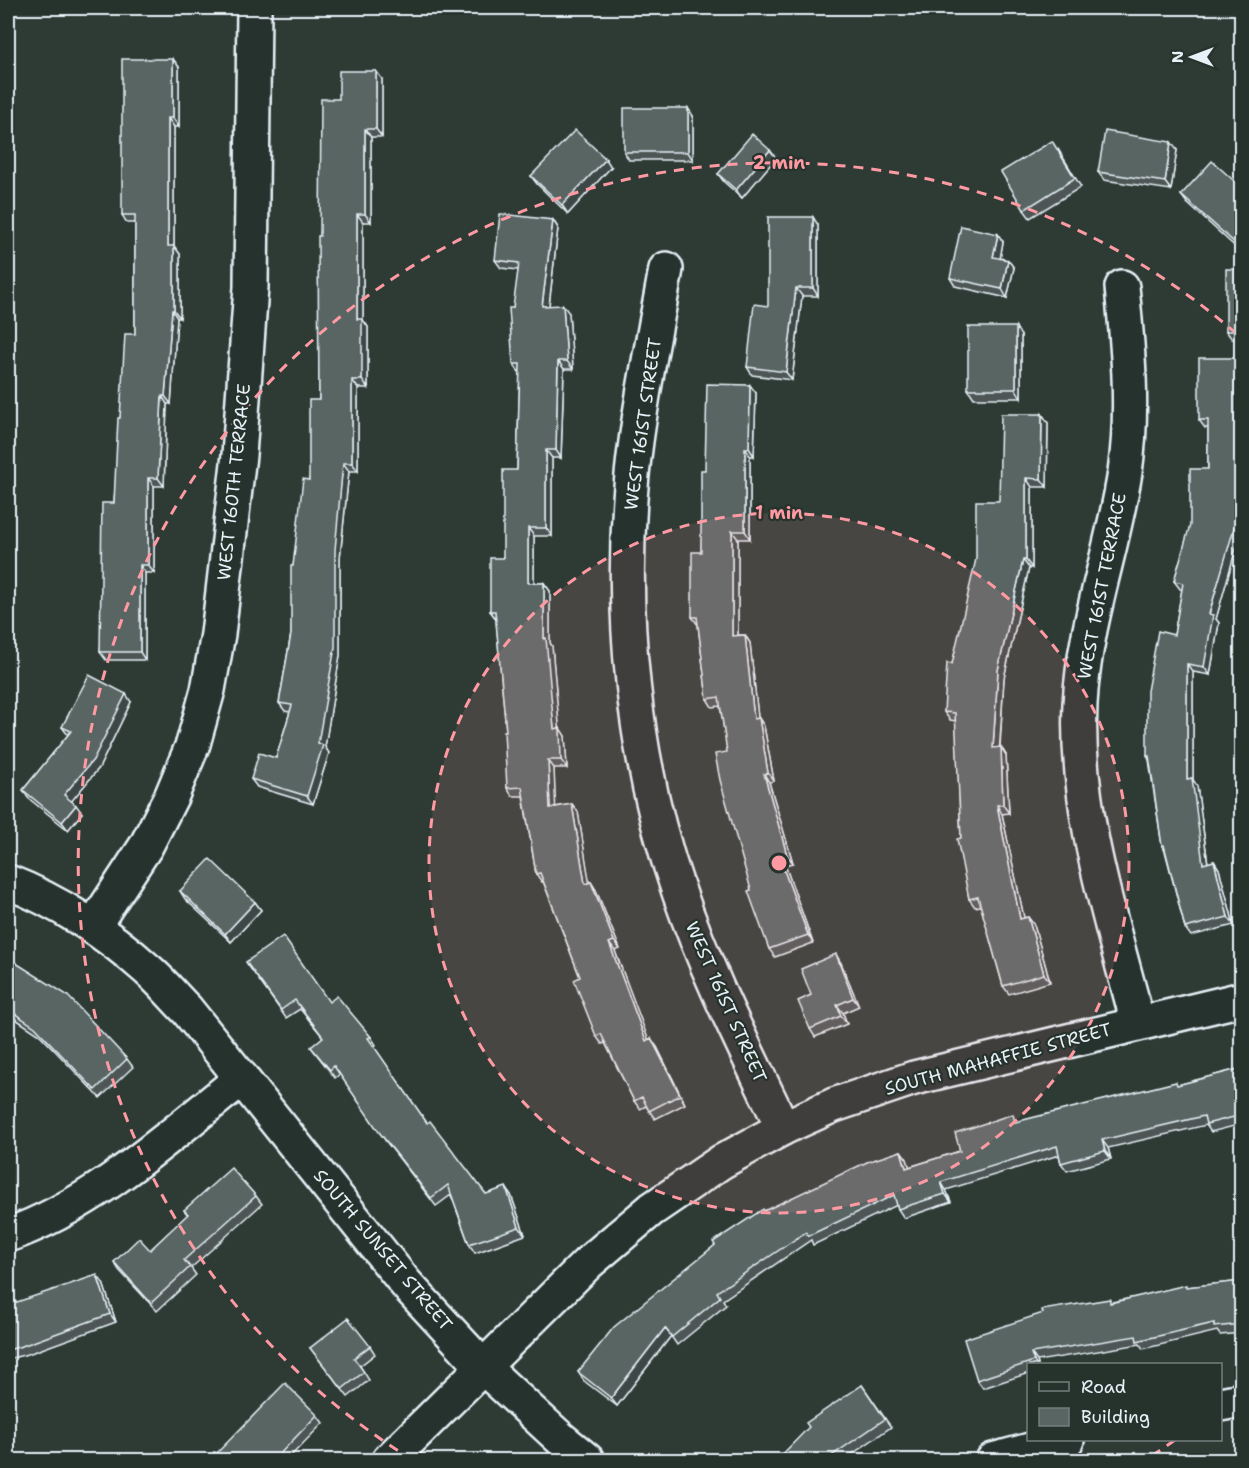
<svg xmlns="http://www.w3.org/2000/svg" width="1249" height="1468" viewBox="0 0 1249 1468" font-family="'Shantell Sans',sans-serif">
<style>
.lines{fill:none;stroke-linecap:round;stroke-linejoin:round}
.minor-casing{stroke:#e8f1f8;stroke-width:38}
.minor{stroke:#26332d;stroke-width:33}
.wall{fill:#4d5755;stroke:#e8f1f8;stroke-width:1.5}
.shaded-wall{fill:#3e4745;stroke:#e8f1f8;stroke-width:1.5}
.building{fill:#596563;stroke:#e8f1f8;stroke-width:1.5}
.ring{fill:none;stroke:#ff9aa2;stroke-width:3;stroke-dasharray:10 8}
.labels{text-anchor:middle;stroke-width:4.5;stroke-linejoin:round;paint-order:stroke}
.street-label{font-size:18px;fill:#e8f1f8;stroke:#26332d}
.centre{fill:#ff9aa2;stroke:#26332d;stroke-width:3}
.ring-label{font-size:18px;text-anchor:middle;font-weight:bold;fill:#ff9aa2;stroke:#26332d;stroke-width:4.5;stroke-linejoin:round;paint-order:stroke}
</style>
<rect width="100%" height="100%" fill="#2e3b35"/>
<filter id="ink" filterUnits="userSpaceOnUse"><feTurbulence type="fractalNoise" baseFrequency=".0167" numOctaves="2"/><feDisplacementMap in="SourceGraphic" scale="12" xChannelSelector="R" yChannelSelector="G"/><feConvolveMatrix kernelMatrix="1 2 1 2 8 2 1 2 1" color-interpolation-filters="sRGB"/></filter>
<g filter="url(#ink)">
<g class="lines">
<defs>
<g id="minor">
<path d="M666 269C654 337 639 406 632 475 619 613 633 760 679 892 707 974 746 1050 783 1128"/>
<path d="M1122 287C1128 349 1134 410 1125 472 1113 550 1084 625 1080 704 1075 812 1111 919 1138 1023"/>
<path d="M8 882C58 901 108 934 148 970 162 982 174 997 187 1010L407 1285 483 1367 560 1438 587 1460"/>
<path d="M93 927 146 846 172 795 193 744 208 690 218 634 239 455 251 287 254 8"/>
<path d="M8 1235C96 1204 169 1136 242 1078"/>
<path d="M1220 1404 1242 1400"/>
<path d="M389 1460 588 1263 652 1209 721 1162 783 1128 834 1105 914 1078 1242 999"/>
<path d="M993 1460 1067 1440"/>
</g>
</defs>
<!-- minor casing -->
<use href="#minor" class="minor-casing"/>
<!-- minor -->
<use href="#minor" class="minor"/>
</g>
<!-- wall -->
<g class="wall">
<path d="M173 59 179 67V127H174V246L180 254V318H177L171 404H167L164 486H154V573H145V660H106L100 652 114 503 120 418 135 334V223H127L122 215Z"/>
<path d="M376 71 382 79V137H371V222H363V320L368 327V388H358V471H349L340 558V655L325 747 329 753 313 804 257 787 251 779 276 758 290 712 285 711 279 703 291 634 293 566 309 480 319 400 320 236 339 99Z"/>
<path d="M693 116V160H629L624 152Z"/>
<path d="M1058 149 1081 187 1030 218 1024 210Z"/>
<path d="M1177 150 1171 190 1104 180 1098 172Z"/>
<path d="M776 158 742 198 724 182 718 174Z"/>
<path d="M611 167 568 214 537 184 531 176Z"/>
<path d="M1242 188V251L1241 252 1187 203 1181 195Z"/>
<path d="M553 220 558 228 549 306 569 313 573 369H564L561 458H552V536H534V583H544L550 591V643L552 646 559 728 565 736 567 768H554L555 807 572 804 578 812 589 882H591L596 890 620 949 615 951 648 1040 657 1047 685 1104 655 1119 646 1106 640 1109 634 1101 605 1043 602 1044 596 1036 580 977 543 881 542 882 536 874 523 796H512L507 788 506 731 496 619 490 611 503 558 517 470 520 372H519L513 364 518 270 501 268 495 260Z"/>
<path d="M818 225V296H802L792 380 752 375 747 367 768 306Z"/>
<path d="M1003 242 1000 258 1008 260 1014 268 1007 298 955 286 950 278Z"/>
<path d="M1242 269V339H1232L1226 331Z"/>
<path d="M1021 336V398H974L968 389Z"/>
<path d="M1242 358V527L1216 619 1219 623 1210 675 1193 672V780L1197 786 1208 863 1214 861 1219 869 1234 925 1191 936 1185 928 1165 851 1162 846 1149 760 1147 756 1174 635 1182 590 1180 589 1174 581 1208 469V428H1205L1199 420Z"/>
<path d="M756 393 754 456H750V539H738V635H745L750 643 758 718 764 726 774 781 769 782 793 863 785 865 813 943 775 957 769 949 751 890 720 706 712 707 707 699 698 625 692 617 701 552 705 470Z"/>
<path d="M1042 414 1048 423 1047 487H1032V568H1029L1004 678 1000 747H1001L1006 755 1009 813 1002 814 1024 918 1028 917 1034 925 1050 982 1009 994 1003 986 981 906 975 907 969 899 961 838 956 721 950 720 944 712 952 664 999 501Z"/>
<path d="M131 702 99 768 71 801 82 813 68 830 28 798 23 790 68 735 62 727Z"/>
<path d="M180 891 255 902 261 910 231 942 185 899Z"/>
<path d="M8 958 127 1059 133 1067 100 1098 40 1035 8 1014Z"/>
<path d="M246 962 329 1002 371 1037 376 1045 374 1047 427 1123 486 1194 511 1195 525 1235 475 1253 469 1244 451 1195 436 1206 385 1140 340 1074 335 1078 311 1047 323 1037 300 1009 286 1018Z"/>
<path d="M841 963 859 1006 843 1013 847 1024 815 1037 810 1029 811 995Z"/>
<path d="M1242 1068V1124L1211 1132 1206 1125 1108 1148 1111 1159 1067 1171 1061 1163 1059 1155 946 1190 951 1202 904 1218 898 1209 897 1205 813 1245 811 1240 723 1300 726 1305 677 1345 671 1336 617 1406 584 1381 578 1372 764 1211 901 1151 907 1159 909 1167 960 1151 1018 1122 1178 1085Z"/>
<path d="M256 1196 262 1204 191 1268 196 1275 157 1311 119 1270 114 1262 150 1250 188 1215 184 1210Z"/>
<path d="M1242 1281V1333L1220 1335 1217 1331 1143 1349 1140 1344 1037 1361 1038 1365H1029V1373L983 1388 977 1380 1112 1302 1187 1287Z"/>
<path d="M103 1283 116 1322 28 1354 8 1359V1305Z"/>
<path d="M370 1346 375 1354 360 1366 369 1380 348 1397 310 1348Z"/>
<path d="M862 1385 891 1427 842 1461H776Z"/>
<path d="M317 1415 323 1423 286 1461H208L217 1453Z"/>
</g>
<!-- shaded-wall -->
<g class="shaded-wall">
<path d="M173 59 179 67V127L173 118Z"/>
<path d="M376 71 382 79V137L376 129Z"/>
<path d="M688 108 693 116V160L688 152Z"/>
<path d="M168 118 174 127V254L168 246Z"/>
<path d="M365 129 371 137V222L365 214Z"/>
<path d="M1171 142 1177 150 1171 190 1165 182Z"/>
<path d="M770 150 776 158 742 198 736 190Z"/>
<path d="M606 159 611 167 568 214 562 205Z"/>
<path d="M357 214 363 222V320L368 327V388L362 380 357 319Z"/>
<path d="M813 217 818 225V296L813 288Z"/>
<path d="M553 220 558 228 548 314 542 306Z"/>
<path d="M998 234 1003 242 999 265 993 257Z"/>
<path d="M1242 236V251L1241 252 1235 243Z"/>
<path d="M174 246 180 254V318L174 310Z"/>
<path d="M1008 260 1014 268 1007 298 1002 289Z"/>
<path d="M796 288 802 296 792 380 786 372Z"/>
<path d="M563 305 569 313 573 369 567 361Z"/>
<path d="M172 310 177 318 171 404 165 396Z"/>
<path d="M1016 327 1021 336V398L1016 389Z"/>
<path d="M558 361 564 369 561 458 556 450Z"/>
<path d="M352 380 358 388V471L352 463Z"/>
<path d="M750 385 756 393 754 456 749 448Z"/>
<path d="M162 396 167 404 164 486 158 478Z"/>
<path d="M1042 414 1048 423 1047 487 1041 479Z"/>
<path d="M745 448 750 456V539L745 531Z"/>
<path d="M546 450 552 458V536L546 528Z"/>
<path d="M343 463 349 471 340 558V655L325 747 329 753 313 804 307 796Z"/>
<path d="M148 478 154 486V573L148 565Z"/>
<path d="M1026 478 1032 487V568L1026 560Z"/>
<path d="M1241 501 1242 527 1216 619 1219 623 1210 675 1204 667 1209 614Z"/>
<path d="M528 528 534 536V591L528 583Z"/>
<path d="M732 531 738 539V644L732 636Z"/>
<path d="M1023 560 1029 568 1004 678 999 756 993 748 998 670Z"/>
<path d="M140 565 145 573V660L140 652Z"/>
<path d="M544 583 550 591V643L552 646 560 735V728L565 736 567 768 561 760 554 729 544 639Z"/>
<path d="M745 635 750 643 759 727 754 719Z"/>
<path d="M1187 664 1193 672V780L1197 786 1209 872 1203 864 1187 779Z"/>
<path d="M126 694 131 702 99 768 70 803 64 795Z"/>
<path d="M759 718 764 726 774 781 768 773Z"/>
<path d="M1001 747 1006 755 1009 813 1003 805Z"/>
<path d="M548 760 554 768 556 816 550 808Z"/>
<path d="M764 774 769 782 793 863 787 855Z"/>
<path d="M572 804 578 812 591 892 585 884Z"/>
<path d="M76 805 82 813 68 830 62 822Z"/>
<path d="M997 805 1002 814 1026 927 1020 919Z"/>
<path d="M779 857 785 865 813 943 808 935Z"/>
<path d="M1214 861 1219 869 1234 925 1228 917Z"/>
<path d="M591 882 596 890 620 949 614 941Z"/>
<path d="M255 902 261 910 231 942 225 934Z"/>
<path d="M1028 917 1034 925 1050 982 1044 974Z"/>
<path d="M609 943 615 951 652 1049 646 1041Z"/>
<path d="M836 954 841 963 859 1006 853 998Z"/>
<path d="M837 1005 843 1013 847 1024 841 1016Z"/>
<path d="M651 1038 657 1047 685 1104 680 1095Z"/>
<path d="M1102 1140 1108 1148 1111 1159 1105 1151Z"/>
<path d="M901 1151 907 1159 912 1176 906 1168Z"/>
<path d="M941 1182 946 1190 951 1202 945 1194Z"/>
<path d="M506 1187 511 1195 525 1235 519 1227Z"/>
<path d="M97 1275 103 1283 116 1322 110 1314Z"/>
<path d="M665 1328 671 1336 617 1406 611 1398Z"/>
<path d="M1031 1353 1037 1361 1038 1365H1036L1034 1361Z"/>
</g>
<!-- building -->
<g class="building">
<path d="M122 59H173V118H168V246H174V310H172L165 396H162L158 478H148V565H140V652H100L102 503H114L118 418H120L125 334H135V215H122Z"/>
<path d="M339 71H376V129H365V214H357V319H362V380H352V463H343L335 550V647L318 743 323 745 307 796 251 779 259 753 276 758 292 705 279 703 291 634V566H293L303 479 309 480V400H319L318 236H320L321 99H339Z"/>
<rect x="624" y="108" width="64" height="44"/>
<path d="M575 130 606 159 562 205 531 176Z"/>
<path d="M1105 131 1171 142 1165 182 1098 172Z"/>
<path d="M752 134 770 150 736 190 718 174Z"/>
<path d="M1052 141 1075 178 1024 210 1001 172Z"/>
<path d="M1212 161 1242 188V236L1235 243 1181 195Z"/>
<path d="M500 214 553 220 542 306 563 305 567 361H558L556 450H546V528H528V583H544V639L546 638 554 729 560 728 561 760H548L550 808 572 804 585 884 591 882 614 941 609 943 646 1041 651 1038 680 1095 649 1111 642 1097 634 1101 601 1034 596 1036 574 980 580 977 540 873 536 874 522 787 507 788 504 731H506L495 611H490V558H503V470H517L520 364H513L509 308H513L519 263 495 260Z"/>
<path d="M768 217H813V288H796L786 372 747 367 754 304 768 306Z"/>
<path d="M961 226 998 234 993 257 1008 260 1002 289 950 278Z"/>
<rect x="1226" y="269" width="16" height="62"/>
<rect x="968" y="327" width="48" height="62"/>
<path d="M1199 358H1242V501L1209 614 1213 615 1204 667 1187 664V779L1192 778 1203 864 1214 861 1228 917 1185 928 1164 845 1162 846 1149 756H1147V691L1158 631 1174 635 1183 583 1174 581 1190 525V469H1208V420H1199Z"/>
<path d="M707 384 750 385 749 448H745V531H732V636L745 635 754 719 759 718 768 773 764 774 787 855 779 857 808 935 769 949 748 891 751 890 720 780 715 754 727 752 719 697 707 699 697 617H692V552H701V470H705Z"/>
<path d="M1001 414H1042L1041 479 1026 478V560H1023L998 670 993 748 1001 747 1003 805H997L1020 919 1028 917 1044 974 1003 986 978 897 969 899 957 839 961 838 955 713 944 712 947 663 952 664 976 559V501H999Z"/>
<path d="M89 675 126 694 93 760 64 795 76 805 62 822 23 790 71 731 62 727Z"/>
<path d="M210 859 255 902 225 934 180 891Z"/>
<path d="M283 936 329 1002 337 996 371 1037 368 1038 427 1123 430 1121 486 1194 506 1187 519 1227 469 1244 448 1185 431 1198 379 1132 334 1066 330 1070 311 1047 323 1037 295 1000 281 1010 246 962Z"/>
<path d="M836 954 853 998 837 1005 841 1016 810 1029 798 1001 811 995 801 969Z"/>
<path d="M8 958 67 995 127 1059 95 1090 35 1027 8 1009Z"/>
<path d="M1242 1068V1115L1206 1124 1204 1116 1102 1140 1105 1151 1061 1163 1057 1146 941 1182 945 1194 898 1209 894 1195 808 1236 806 1232 717 1292 720 1297 672 1337 665 1328 611 1398 578 1372 614 1327 715 1245 713 1242 763 1209 764 1211 867 1162 901 1151 906 1168 960 1151 955 1133 1013 1114 1015 1122 1176 1082 1177 1085Z"/>
<path d="M231 1168 256 1196 184 1260 190 1267 151 1303 114 1262 139 1238 150 1250 188 1214 184 1210Z"/>
<path d="M97 1275 110 1314 22 1346 8 1350V1305Z"/>
<path d="M1242 1281V1324L1214 1327V1323L1137 1341 1136 1336 1031 1353 1034 1361 977 1380 964 1339 1043 1313 1042 1310 1110 1299V1303L1186 1285V1287Z"/>
<path d="M348 1318 370 1346 354 1358 364 1372 342 1389 310 1348Z"/>
<path d="M285 1383 317 1415 273 1461H208L214 1452 217 1453Z"/>
<path d="M862 1385 885 1419 824 1461H776L809 1427 806 1423Z"/>
</g>
</g>
<!-- distance rings -->
<circle cx="779" cy="863" r="350" fill="#ff9aa2" fill-opacity=".12"/>
<g class="ring">
<circle cx="779" cy="863" r="350"/>
<path d="M1175 1440A700 700 0 0 1 1145 1460M413 1460A700 700 0 1 1 1238 335"/>
</g>
<g class="labels">
<!-- street labels -->
<g class="street-label">
<text transform="translate(643 424) rotate(-82)" y="6">WEST 161ST STREET</text>
<text transform="translate(234 482) rotate(-84)" y="6">WEST 160TH TERRACE</text>
<text transform="translate(1102 586) rotate(-79)" y="6">WEST 161ST TERRACE</text>
<text transform="translate(726 1002) rotate(66)" y="6">WEST 161ST STREET</text>
<text transform="translate(998 1059) rotate(-15)" y="6">SOUTH MAHAFFIE STREET</text>
<text transform="translate(383 1250) rotate(50)" y="6">SOUTH SUNSET STREET</text>
</g>
</g>
<circle cx="779" cy="863" r="9" class="centre"/>
<g class="ring-label">
<text x="779" y="169">2 min</text>
<text x="779" y="519">1 min</text>
</g>
<!-- margin -->
<rect width="1249" height="1468" fill="none" stroke="#26332d" stroke-width="30"/>
<rect x="15" y="15" width="1219" height="1438" fill="none" stroke="#e8f1f8" stroke-width="2" filter="url(#ink)"/>
<!-- legend -->
<rect x="1027" y="1363" width="195" height="78" fill="#26332d" stroke="#747f7e" stroke-width="1.5"/>
<rect x="1039" y="1382" width="30" height="9" fill="#26332d" stroke="#747f7e" stroke-width="1.5"/>
<text x="1081" y="1393" font-size="18" fill="#e8f1f8">Road</text>
<rect x="1039" y="1408" width="30" height="18" fill="#596563" stroke="#747f7e" stroke-width="1.5"/>
<text x="1081" y="1423" font-size="18" fill="#e8f1f8">Building</text>
<!-- north arrow -->
<g transform="translate(1192 57) rotate(270)" stroke="#26332d" stroke-width="4.5" paint-order="stroke">
<path d="M0-4.5L10 22L0 15L-10 22Z" fill="#e8f1f8"/>
<text y="-9" font-size="16" font-weight="bold" text-anchor="middle" fill="#e8f1f8">N</text>
</g>
</svg>
